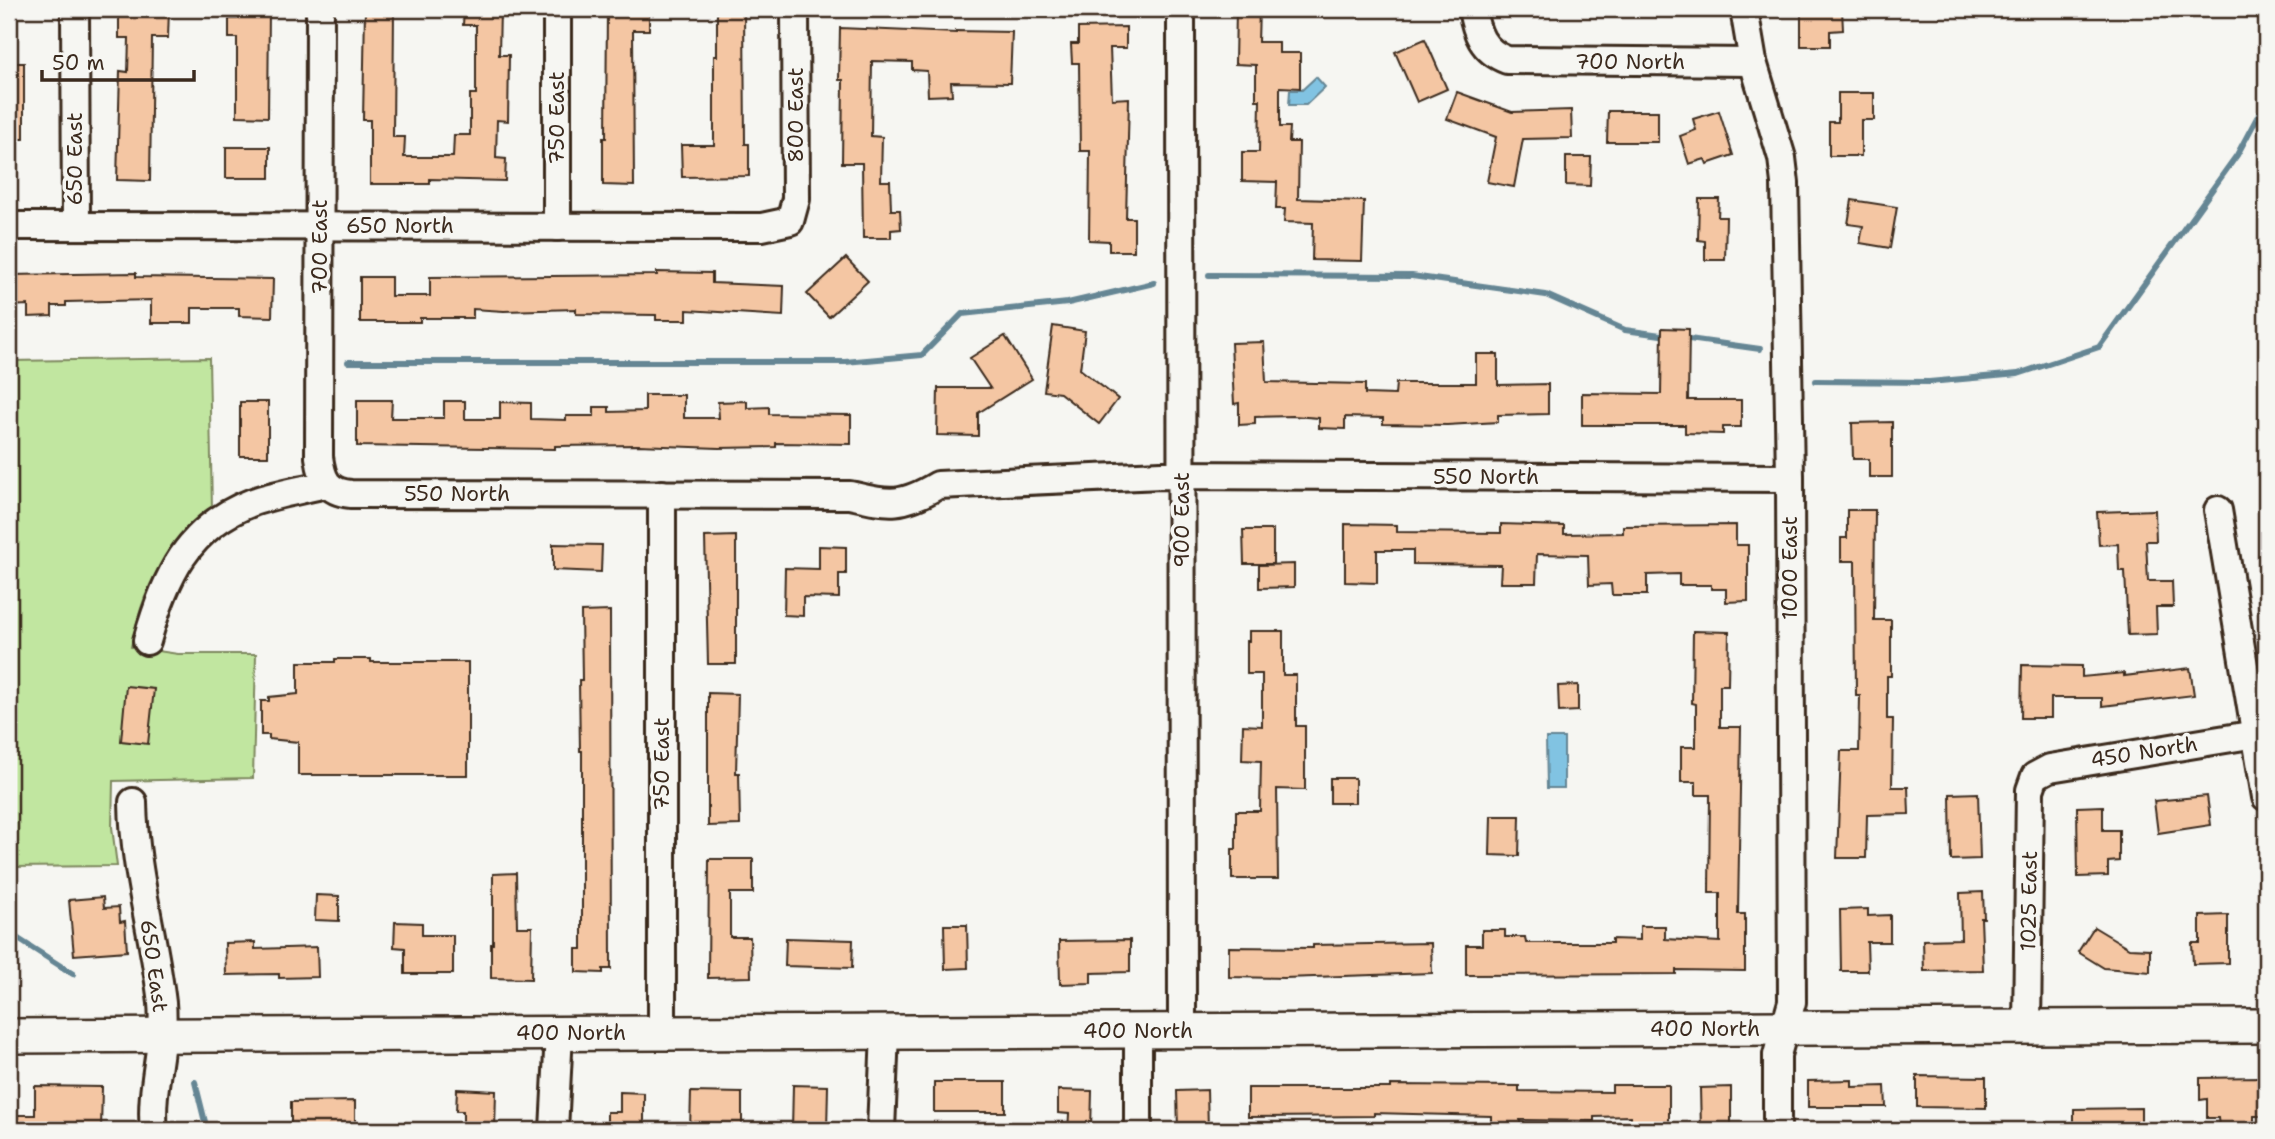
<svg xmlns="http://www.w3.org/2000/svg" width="2275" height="1139" viewBox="0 0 2275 1139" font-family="'Shantell Sans',sans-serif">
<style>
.green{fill:#c1e6a0;stroke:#7e885f;stroke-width:2}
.water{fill:#81c3e2;stroke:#658694;stroke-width:2}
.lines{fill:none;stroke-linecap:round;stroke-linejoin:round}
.stream{stroke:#658694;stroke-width:6}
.building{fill:#f4c6a3;stroke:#3b2a1e;stroke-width:2}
.minor-casing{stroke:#3b2a1e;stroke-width:32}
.major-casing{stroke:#3b2a1e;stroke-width:38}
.minor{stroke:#f6f6f2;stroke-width:26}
.major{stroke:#f6f6f2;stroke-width:33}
.labels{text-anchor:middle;stroke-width:7;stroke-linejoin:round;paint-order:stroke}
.street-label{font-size:21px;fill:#3b2a1e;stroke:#f6f6f2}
</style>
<rect width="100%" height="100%" fill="#f6f6f2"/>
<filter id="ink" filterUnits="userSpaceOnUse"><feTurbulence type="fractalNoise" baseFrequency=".0143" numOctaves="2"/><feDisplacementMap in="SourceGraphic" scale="14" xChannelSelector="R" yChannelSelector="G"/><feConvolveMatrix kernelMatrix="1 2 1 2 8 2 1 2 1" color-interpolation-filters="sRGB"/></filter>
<g filter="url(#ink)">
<!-- green -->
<path class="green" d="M209 358 212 509C198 523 183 537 170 552 148 579 138 614 131 647L178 654H256L253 778 113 781 112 827 117 866 9 867V361Z"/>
<!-- water -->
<g class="water">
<path d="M1316 77 1325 87 1306 105H1289L1290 90H1302Z"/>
<path d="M1546 738H1564V788H1547Z"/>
</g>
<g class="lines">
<!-- stream -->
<g class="stream">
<path d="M1209 275 1412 276 1546 295 1625 330 1668 336"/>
<path d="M1682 338 1760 349"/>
<path d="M348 362H845L922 355 962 314 1068 303 1154 283"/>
<path d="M1816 381 1929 382 2018 374 2099 347 2237 155 2259 114 2266 110"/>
<path d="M9 933 73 974"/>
<path d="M195 1082 207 1130"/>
</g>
</g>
<!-- building -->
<g class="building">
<path d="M119 9H169L168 38H152L150 181 117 180 120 71 128 72 129 38H119Z"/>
<path d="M237 9H269L268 117 237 116V38H229V19H237Z"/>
<path d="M365 9H394L393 137H405L404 157H453L454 135H470V94H476V25H463L464 9H500L499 55H509L508 121 497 120 496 158 506 159 505 181 430 179V184H370V120H363Z"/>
<path d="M607 9H649V30H633L634 186 603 185V138H606Z"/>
<path d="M717 9H744L745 144H749V176L682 177 681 145H714V56H717Z"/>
<path d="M1236 9H1259L1258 42H1279V53H1300V88L1280 87V127H1290L1289 142H1299L1298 199 1364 201 1362 261 1312 260 1313 223 1284 222 1285 209H1276L1277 182 1242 181V152H1259L1260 100H1256V65L1235 64Z"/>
<path d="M1801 9H1842L1843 30 1830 31V46H1801Z"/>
<path d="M1126 27V48H1110L1112 99 1129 98 1126 218H1134V251H1109V241L1089 240 1090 151H1080L1079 63H1072L1071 44H1078V28Z"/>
<path d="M840 28 956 33V31L1012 32 1010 83 951 82 952 95 928 96 927 71 912 70V62L872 61 871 136 882 137 881 181H890L891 210H900L901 229 891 230V238H863L862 163H842L843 80H839Z"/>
<path d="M1425 39 1447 89 1417 102 1395 52Z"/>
<rect x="9" y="63" width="15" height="76"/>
<path d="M1457 92 1512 112 1571 110 1572 138 1523 139 1514 187 1487 182 1496 137 1447 119Z"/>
<path d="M1838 93H1874V120H1861V156H1829V122H1838Z"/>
<path d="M1608 111H1658V142H1607Z"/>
<path d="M1719 111 1733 155 1707 164 1705 159 1689 164 1680 136 1696 130 1693 119Z"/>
<rect x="226" y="147" width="44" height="31"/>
<path d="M1566 157H1591L1590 186 1566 185Z"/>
<path d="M1699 199H1719L1718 217H1726L1725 260H1705V241L1698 240Z"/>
<path d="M1852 200 1897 207 1890 248 1860 243 1863 226 1848 224Z"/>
<path d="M846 258 868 281 829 317 807 294Z"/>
<path d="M657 272 712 273V283L784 286 783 316 687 310V320H656V315L576 314V309L504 311 473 309V318H420V322H360V277H391V296H430V277L657 275Z"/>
<path d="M136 273V277L273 279 272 317 239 316V308H192V323H151V300L66 302V306H52V316L28 317V305L9 306V275Z"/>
<path d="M1053 326 1085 331 1080 369 1118 399 1099 424 1060 393 1044 391Z"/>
<path d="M1662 328 1689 329 1688 400H1741V427H1723V434L1685 433V425H1582V393L1661 394Z"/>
<path d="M1005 336 1032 379 978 413V436L937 435 938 388H990L970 358Z"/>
<path d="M1264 342 1266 382 1365 384V394L1395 395 1396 383H1476V354H1498V385L1548 384V414L1498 415V422L1447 425 1383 424V418L1345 417V429L1319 428V418L1293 416 1255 417V424L1239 425V403L1234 404 1231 343Z"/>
<path d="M645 395H684V418H719L718 402 747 401V408L769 407V414L851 415V444L776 443V447L719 448 638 445 555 446V449L357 446V400H392L391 418H444V401H465V419H500V402L531 403V419L566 420V416H594V407H609V412L645 411Z"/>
<rect x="240" y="402" width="28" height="54"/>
<path d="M1892 422V477H1869V459H1853L1852 423Z"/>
<path d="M1847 510H1875L1874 620H1891V676H1887V719H1893L1892 787H1908L1909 814 1867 815 1866 858H1837L1841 751H1859L1860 696H1856L1855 561H1841V538H1847Z"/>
<path d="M2155 510 2156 541H2146L2148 581H2172L2173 607H2156L2157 634 2128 635 2125 571H2119L2118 544 2099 545 2097 512Z"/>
<path d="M1345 524 1397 525V532L1501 533V524L1564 526V534L1623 533V526L1736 525V545H1748V601L1726 602V589H1711V585H1679V574L1647 575V595H1612L1611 584 1589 585 1588 555 1537 554 1536 583H1500L1501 565 1413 564V550H1377V583L1345 582Z"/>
<path d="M1243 530H1273V564H1244Z"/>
<path d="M736 536V664H708L705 537Z"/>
<path d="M553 544 602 545 601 572 553 570Z"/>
<path d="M819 546 846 547V574H839V598L803 597V616L784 615 785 568 819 569Z"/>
<path d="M1294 564V587L1259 588V565Z"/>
<path d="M610 611 611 969H603V973L576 972V949H582V751H580L579 680H582L581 612Z"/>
<path d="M1249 631H1283V675H1296V726H1305V790L1277 789 1278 879H1232V849H1236V811H1260L1261 761 1242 760 1243 725 1262 726V674H1247V641H1249Z"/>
<path d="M1693 631 1729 632 1728 685H1720V727H1741L1738 914H1745V971L1676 970V974L1466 975V945H1482V930H1505V937H1525L1526 943H1612V939L1640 940V926H1665V939L1720 942V893H1709L1710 795H1696V782H1681V747H1696V704L1692 703Z"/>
<path d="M335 659H371V662H468V775H298V742L269 739V735H261V701H269V697L298 694V662H335Z"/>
<path d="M2022 665 2082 666V677L2124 673V676L2190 668 2194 695 2102 706V698H2051V718H2021Z"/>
<path d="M1578 685V711L1559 712 1558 686Z"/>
<path d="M126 686 154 689 148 744 121 741Z"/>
<path d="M708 693 738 694 736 773H739L740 825 708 826Z"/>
<rect x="1330" y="778" width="25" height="25"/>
<path d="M1978 793 1980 859 1951 860 1950 794Z"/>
<path d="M2207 796 2211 825 2158 833 2154 801Z"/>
<path d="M2103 806V830H2119V861L2108 862V876L2078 877 2077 807Z"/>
<path d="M1491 816H1520L1519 856 1490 855Z"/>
<path d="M709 859H753V893H730V937H750L751 977 708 978Z"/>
<path d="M516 873 517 927H532L531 979 491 978V944H493V874Z"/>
<path d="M1983 892 1984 918H1981L1983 970 1924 971 1923 940 1961 939 1960 893Z"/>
<path d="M316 895 339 896V921L315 920Z"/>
<path d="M103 897 104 908 119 907 120 922 125 921 127 951 74 955 69 900Z"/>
<path d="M1868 909V916L1890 915V942H1867L1868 971H1841L1840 910Z"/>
<path d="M2228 915V963L2193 964 2192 943H2200V916Z"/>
<path d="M395 922 422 923V935H453V974H405V948L394 947Z"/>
<path d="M944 925H967L968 968 945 969Z"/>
<path d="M2094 927 2129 948 2150 949V972L2104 968 2078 952Z"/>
<path d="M786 938 853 940 852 968 785 966Z"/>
<path d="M1130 940V972L1091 973V983L1060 984 1059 941Z"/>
<path d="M255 942V949L317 947 318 977 279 978V974L226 975 225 943Z"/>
<path d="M1431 943 1432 973 1284 978 1229 977V947L1313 948V945Z"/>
<path d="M1917 1076 1986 1077V1108L1917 1107Z"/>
<path d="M2260 1077V1094H2266V1116H2254V1127H2219L2218 1118H2207V1099L2200 1100V1078Z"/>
<path d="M1852 1080V1087L1885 1086 1886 1107H1808V1081Z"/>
<rect x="934" y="1082" width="71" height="30"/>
<path d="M793 1085 828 1086 827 1130H792Z"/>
<path d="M1391 1085 1519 1086V1091L1612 1092V1085H1669V1125L1631 1126V1116L1594 1117V1121L1520 1120V1127H1491V1116L1374 1113V1116L1248 1117V1088H1391Z"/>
<path d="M35 1086 102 1087 101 1130H9V1115H35Z"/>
<path d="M1731 1087V1130H1701L1700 1088Z"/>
<path d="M457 1089 496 1091 495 1130H463V1111H456Z"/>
<path d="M1058 1090 1092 1091 1091 1130H1068L1069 1114 1058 1113Z"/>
<path d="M1207 1090 1208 1130H1178L1177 1091Z"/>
<path d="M620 1092 644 1093V1130H607V1112H620Z"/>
<path d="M691 1092 742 1093V1130H690Z"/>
<path d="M355 1101V1130H291V1102Z"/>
<path d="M2141 1108V1130H2074V1109Z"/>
</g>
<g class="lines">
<defs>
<g id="minor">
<path d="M75 9 76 226"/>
<path d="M320 9 319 457C322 479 327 492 351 494L850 495C890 504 901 507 938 485L1161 475 1790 478"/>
<path d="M1181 9 1182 1030"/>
<path d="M1472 9C1476 32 1482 51 1507 60L1753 62"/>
<path d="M1744 9 1753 62 1782 158 1785 183 1790 478 1792 1002 1777 1055V1130"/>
<path d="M9 226 762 227 790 221 796 199 795 9"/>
<path d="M557 227V9"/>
<path d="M662 494V1033"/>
<path d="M2218 510 2266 797"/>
<path d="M147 641C165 577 187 527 253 502 276 494 302 490 326 484"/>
<path d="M133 802C134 870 154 935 162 1003 166 1045 149 1088 154 1130"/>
<path d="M2027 1027 2030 790 2035 776 2050 768 2256 734"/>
<path d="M1138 1030V1130"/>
<path d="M554 1130 559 1033"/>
<path d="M881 1130 885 1032"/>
</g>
<path id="major" d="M9 1036 2266 1026"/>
</defs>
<!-- minor casing -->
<use href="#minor" class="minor-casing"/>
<!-- major casing -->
<use href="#major" class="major-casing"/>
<!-- minor -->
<use href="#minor" class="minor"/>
<!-- major -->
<use href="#major" class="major"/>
</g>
</g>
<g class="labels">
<!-- street labels -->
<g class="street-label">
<text x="1630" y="69">700 North</text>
<text transform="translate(796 115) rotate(-90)" y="7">800 East</text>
<text transform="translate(557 118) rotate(-90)" y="7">750 East</text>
<text transform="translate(75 159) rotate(-90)" y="7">650 East</text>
<text x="400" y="233">650 North</text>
<text transform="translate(320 247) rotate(-90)" y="7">700 East</text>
<text x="1486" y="484">550 North</text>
<text x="457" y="501">550 North</text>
<text transform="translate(1182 520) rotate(-90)" y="7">900 East</text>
<text transform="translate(1790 568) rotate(-90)" y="7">1000 East</text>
<text transform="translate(2144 752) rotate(-9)" y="7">450 North</text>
<text transform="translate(662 764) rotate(-90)" y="7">750 East</text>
<text transform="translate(2029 901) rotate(-89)" y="7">1025 East</text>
<text transform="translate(154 966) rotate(82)" y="7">650 East</text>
<text x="1705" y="1036">400 North</text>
<text x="1138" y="1038">400 North</text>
<text x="571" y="1040">400 North</text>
</g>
</g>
<!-- margin -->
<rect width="2275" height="1139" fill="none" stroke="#f6f6f2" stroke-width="35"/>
<rect x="18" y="18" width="2240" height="1104" fill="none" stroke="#3b2a1e" stroke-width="2.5" filter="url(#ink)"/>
<!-- scale -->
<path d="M42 70v10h152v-10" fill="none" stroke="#3b2a1e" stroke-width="3.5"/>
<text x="52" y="70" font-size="21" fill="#3b2a1e" stroke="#f6f6f2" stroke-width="5" paint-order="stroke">50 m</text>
</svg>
